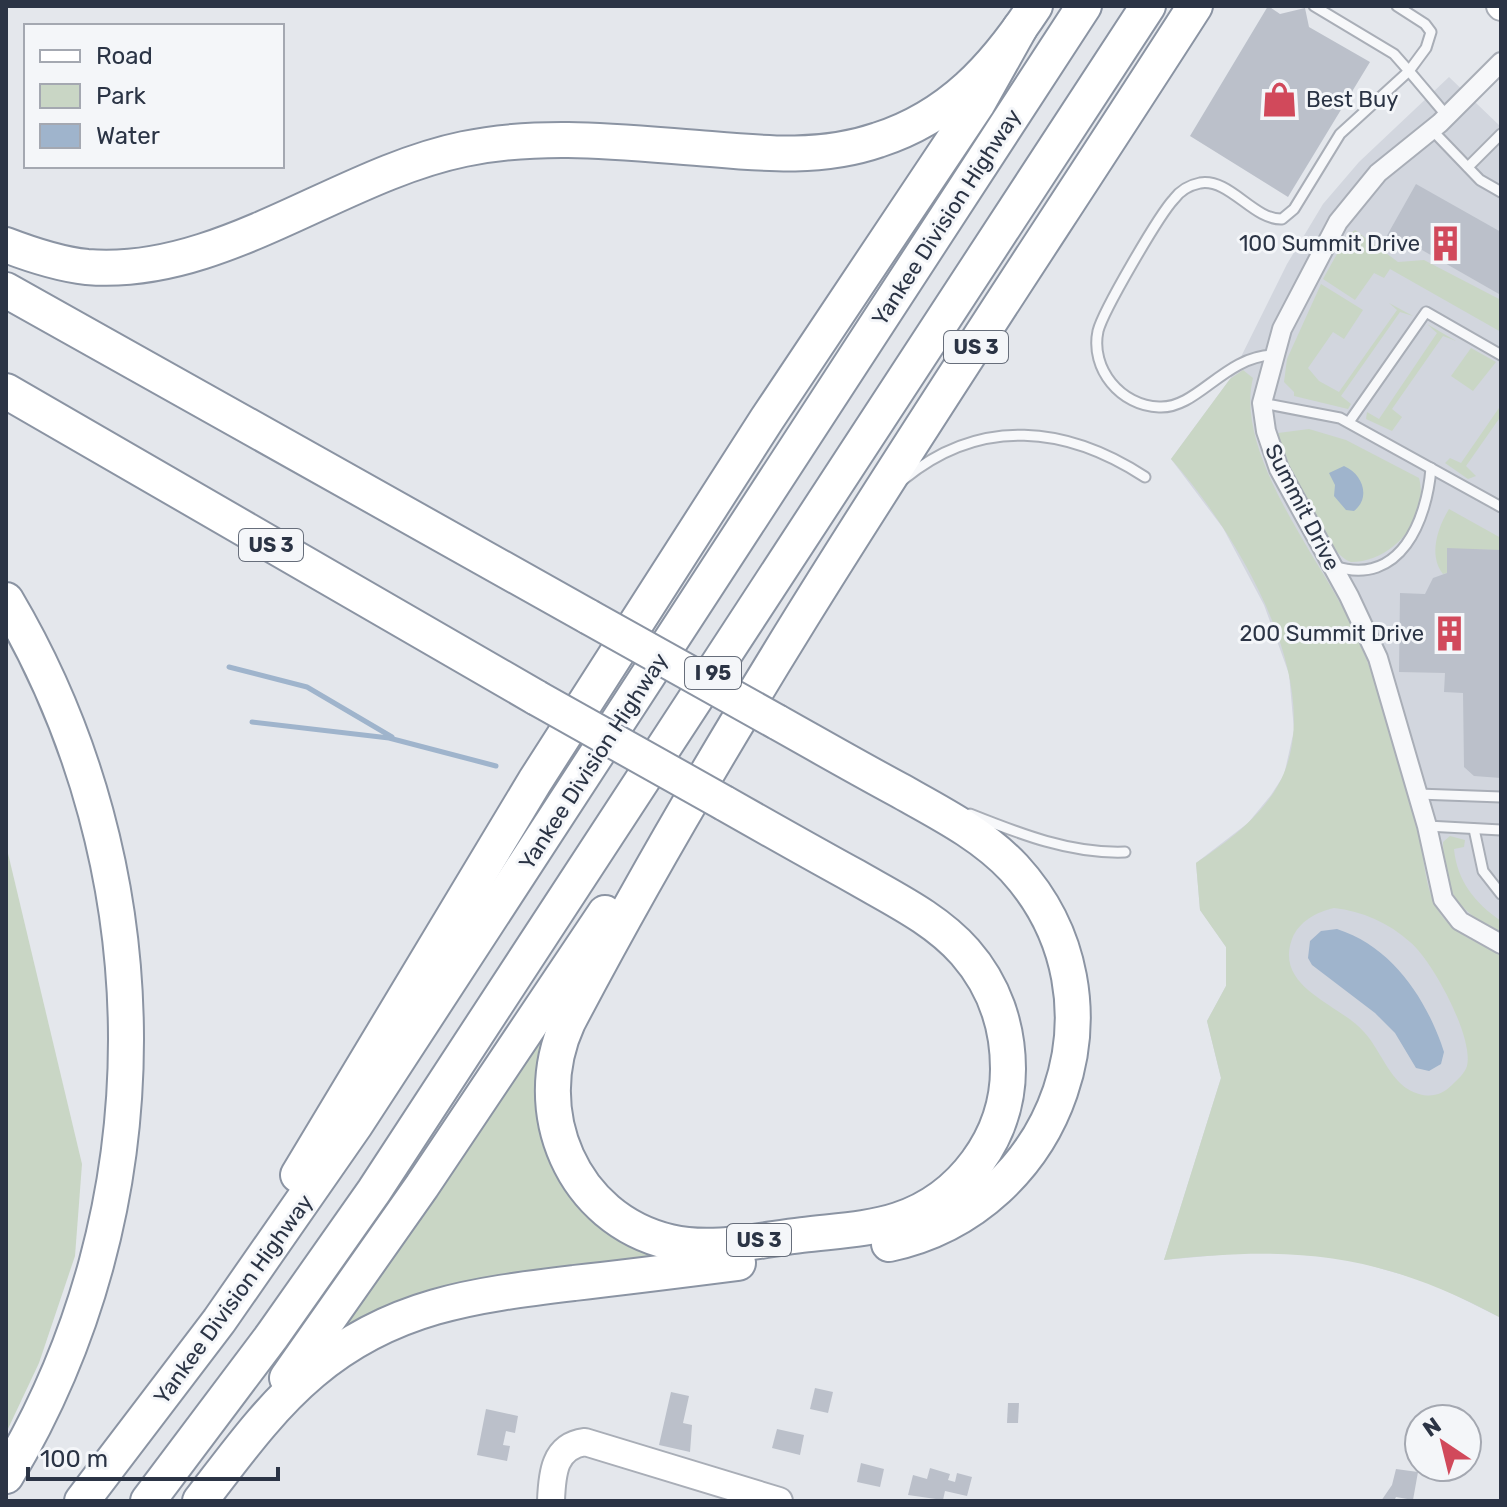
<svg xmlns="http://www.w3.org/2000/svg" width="1507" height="1507" viewBox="0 0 1507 1507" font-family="Rubik,sans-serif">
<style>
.built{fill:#d2d6de}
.green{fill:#c9d6c5;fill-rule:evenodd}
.water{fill:#9fb4cc}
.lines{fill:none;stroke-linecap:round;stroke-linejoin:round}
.stream{stroke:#9fb4cc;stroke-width:5}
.building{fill:#bbc0ca}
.lane-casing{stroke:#a9aeb7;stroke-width:13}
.street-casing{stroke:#a9aeb7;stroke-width:22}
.secondary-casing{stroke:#a9aeb7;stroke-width:30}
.highway-casing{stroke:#8b94a3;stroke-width:38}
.lane{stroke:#f7f8fa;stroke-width:9}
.street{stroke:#f7f8fa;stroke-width:18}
.secondary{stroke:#fff;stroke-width:26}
.highway{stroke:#fff;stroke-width:34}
.highway-bridge-casing{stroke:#8b94a3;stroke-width:38;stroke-linecap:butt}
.highway-bridge{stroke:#fff;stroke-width:34}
.labels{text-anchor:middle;stroke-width:6;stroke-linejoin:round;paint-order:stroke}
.shield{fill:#f4f6f9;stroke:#676e7b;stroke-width:2}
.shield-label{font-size:20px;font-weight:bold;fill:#2b3445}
.poi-label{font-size:22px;fill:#2b3445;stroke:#f4f6f9;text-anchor:end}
.street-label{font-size:22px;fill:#2b3445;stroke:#f4f6f9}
</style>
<rect width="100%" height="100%" fill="#e4e7ec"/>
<!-- built -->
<path class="built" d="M1449 77 1501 127V1318L1431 1283 1348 1259 1262 1251 1164 1260 1221 1078 1207 1021 1226 986V947L1200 910 1196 863 1248 823 1271 795 1284 775 1294 730 1289 674 1264 605 1223 528 1171 459 1230 379 1287 264 1323 204 1359 162Z"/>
<!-- green -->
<g class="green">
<path d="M1355 230 1398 262 1424 260 1501 300V332L1390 269 1384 278 1374 273 1355 300 1323 279 1347 236Z"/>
<path d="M1321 284 1363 310 1344 339 1333 332 1308 368 1319 381 1339 392 1397 310 1389 303 1413 316 1400 312 1341 396 1351 404 1348 409 1294 396V392L1284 382 1287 359Z"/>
<path d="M1427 324 1456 341 1443 336 1392 409 1402 417 1392 431 1366 419 1367 412 1379 419 1437 333Z"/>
<path d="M1471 348 1496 362 1473 391 1451 376Z"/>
<path d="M1243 370 1253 378C1234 455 1321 559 1352 626 1381 688 1400 756 1417 822 1424 850 1423 885 1438 910 1451 933 1479 943 1501 955V1318C1382 1254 1297 1245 1164 1260L1221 1078 1207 1021 1226 986V947L1200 910 1196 863C1229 841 1268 812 1284 773 1324 676 1234 530 1171 459L1230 379ZM1334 908C1362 911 1389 923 1410 942 1432 960 1474 1037 1467 1066 1465 1073 1458 1079 1452 1085 1443 1094 1432 1098 1419 1094 1391 1087 1382 1051 1364 1032 1340 1004 1274 988 1292 939 1299 921 1317 912 1334 908Z"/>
<path d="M1501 405V416L1466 466 1476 476 1468 479 1445 463 1450 458 1461 463Z"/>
<path d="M1309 429 1346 440 1419 478C1430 519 1392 562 1351 562 1324 554 1285 461 1278 433Z"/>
<path d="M1449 509 1501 538V550L1447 549V573L1443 574C1428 555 1438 527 1449 509Z"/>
<path d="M1450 836 1465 840 1464 847 1454 849C1457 881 1475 903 1501 921V933C1456 909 1444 894 1443 842Z"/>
<path d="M6 845 82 1164 75 1256 39 1363 6 1433Z"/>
<path d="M575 981 549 1140 677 1253 347 1328 344 1323Z"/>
</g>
<!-- water -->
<g class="water">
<path d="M1344 466C1363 474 1371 498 1354 511L1346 510 1334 496 1335 485 1329 473Z"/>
<path d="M1337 929C1390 946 1423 994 1441 1043L1444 1052 1441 1064 1429 1071 1416 1068 1395 1033 1375 1013 1312 965 1308 958 1310 941 1321 931Z"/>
</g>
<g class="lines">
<!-- stream -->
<g class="stream">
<path d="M229 667 307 687 392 737"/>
<path d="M252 722 389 738 496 766"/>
</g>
</g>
<!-- building -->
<g class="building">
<path d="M1268 6 1280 14 1305 8 1309 27 1370 62 1288 197 1190 136Z"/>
<path d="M1416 184 1501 232 1499 294 1415 246 1411 253 1385 239Z"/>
<path d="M1447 548 1501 550V778L1474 776 1464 767 1463 693 1444 692 1445 673 1399 672 1400 593 1425 594 1433 578 1447 573Z"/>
<path d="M815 1388 833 1392 828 1413 810 1409Z"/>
<path d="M671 1392 689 1396 683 1423 692 1425 690 1452 659 1445Z"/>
<path d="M1008 1403H1019L1018 1423H1007Z"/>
<path d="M486 1409 518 1416 515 1433 506 1431 503 1445 510 1446 507 1461 477 1455Z"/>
<path d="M777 1429 804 1435 800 1455 772 1448Z"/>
<path d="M861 1463 884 1469 880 1487 857 1482Z"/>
<path d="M930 1468 950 1474 948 1480 955 1482 957 1473 972 1477 967 1496 945 1491 943 1500 908 1495 913 1475 927 1479Z"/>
<path d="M1396 1469 1418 1472 1413 1500 1396 1497 1394 1501H1381L1392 1485Z"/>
</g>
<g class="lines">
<defs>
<g id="lane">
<path d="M1314 6 1394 54 1409 71 1426 48 1431 32 1425 24 1397 6"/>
<path d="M1432 130 1480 180 1501 192"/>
<path d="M1468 167 1501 134"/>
<path d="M1272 355C1224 357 1197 409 1159 407 1121 406 1090 369 1098 331 1103 311 1159 215 1174 199 1180 191 1190 185 1200 183 1230 178 1253 220 1282 219L1294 209 1340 134 1409 71 1447 116"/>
<path d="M1262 403 1340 418 1501 507"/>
<path d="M1349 422 1426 312 1501 355"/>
<path d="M904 479C981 416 1067 426 1145 477"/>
<path d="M1334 566C1401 588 1427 519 1431 468"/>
<path d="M1418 794 1501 797"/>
<path d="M970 814C1020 834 1071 854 1125 852"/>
<path d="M1427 826 1501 830"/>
<path d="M1474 829 1483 871 1501 894"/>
</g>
<path id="street" d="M1501 62 1440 123 1378 173 1338 222 1282 329 1262 403 1266 431 1279 469 1349 596 1378 658 1427 826 1443 899 1460 921 1501 944"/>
<g id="secondary">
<path d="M1500 6 1501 7"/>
<path d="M551 1501C552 1474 554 1446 585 1442L779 1501"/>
</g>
<g id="highway">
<path d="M6 245C32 255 59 264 87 267 219 278 338 175 464 149 546 132 628 143 711 149 767 154 823 159 878 140 950 117 995 67 1035 6"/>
<path d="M6 290 589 617"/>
<path d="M6 391 537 698"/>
<path d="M6 600C165 869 167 1208 6 1476"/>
<path d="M777 722C818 745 858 768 899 790 940 813 982 834 1014 868 1134 999 1059 1208 889 1244"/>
<path d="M724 803C768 828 812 853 856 877 894 899 936 919 965 952 994 985 1008 1026 1008 1069 1008 1137 962 1199 898 1220 868 1230 834 1231 802 1235 760 1240 712 1252 670 1242 572 1219 527 1111 568 1022 753 670 980 341 1195 6"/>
<path d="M298 1175 535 781 767 419 978 103 1020 28"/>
<path d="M287 1378 422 1186 605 913"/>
<path d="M82 1501 219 1321 356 1124 1084 6"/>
<path d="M148 1501 272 1336 374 1191 1148 6"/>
<path d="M200 1501C235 1456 268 1409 312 1372 391 1305 475 1295 574 1283 628 1277 683 1270 738 1263"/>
</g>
</defs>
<!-- lane casing -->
<use href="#lane" class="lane-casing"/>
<!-- street casing -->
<use href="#street" class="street-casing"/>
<!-- secondary casing -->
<use href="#secondary" class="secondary-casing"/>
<!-- highway casing -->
<use href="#highway" class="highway-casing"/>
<!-- lane -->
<use href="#lane" class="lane"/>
<!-- street -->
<use href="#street" class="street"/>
<!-- secondary -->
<use href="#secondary" class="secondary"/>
<!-- highway -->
<use href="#highway" class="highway"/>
<defs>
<g id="highway-bridge">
<path d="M589 617 777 722"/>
<path d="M537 698 724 803"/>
</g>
</defs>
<!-- highway-bridge casing -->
<use href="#highway-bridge" class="highway-bridge-casing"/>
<!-- highway-bridge -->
<use href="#highway-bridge" class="highway-bridge"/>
</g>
<!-- icons -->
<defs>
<symbol id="shop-bare" viewBox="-9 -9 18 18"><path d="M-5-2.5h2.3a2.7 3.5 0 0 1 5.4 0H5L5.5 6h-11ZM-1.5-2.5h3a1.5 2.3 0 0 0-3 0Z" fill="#d1495b" stroke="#f4f6f9" stroke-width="2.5" paint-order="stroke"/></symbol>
<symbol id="building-bare" viewBox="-9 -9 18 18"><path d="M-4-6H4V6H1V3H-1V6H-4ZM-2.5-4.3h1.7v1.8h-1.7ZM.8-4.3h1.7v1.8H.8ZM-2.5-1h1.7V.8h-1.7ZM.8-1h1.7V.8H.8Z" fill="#d1495b" stroke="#f4f6f9" stroke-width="2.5" paint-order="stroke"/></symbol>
</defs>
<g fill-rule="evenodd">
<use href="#shop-bare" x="1254" y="74" width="51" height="51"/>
<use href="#building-bare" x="1420" y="218" width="51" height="51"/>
<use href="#building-bare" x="1424" y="608" width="51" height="51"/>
</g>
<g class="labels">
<!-- shield labels -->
<g class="shield">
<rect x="944" y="331" width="64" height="32" rx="6"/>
<rect x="239" y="529" width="64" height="32" rx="6"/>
<rect x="685" y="657" width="56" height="32" rx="6"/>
<rect x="727" y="1224" width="64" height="32" rx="6"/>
</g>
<g class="shield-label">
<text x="976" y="354">US 3</text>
<text x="271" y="552">US 3</text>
<text x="713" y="680">I 95</text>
<text x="759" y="1247">US 3</text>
</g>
<!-- poi labels -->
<g class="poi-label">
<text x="1306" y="107" text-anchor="start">Best Buy</text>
<text x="1420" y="251">100 Summit Drive</text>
<text x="1424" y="641">200 Summit Drive</text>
</g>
<!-- street labels -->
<g class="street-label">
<text transform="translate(946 217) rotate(-57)" y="8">Yankee Division Highway</text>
<text transform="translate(1303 507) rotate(63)" y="8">Summit Drive</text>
<text transform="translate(593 761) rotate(-57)" y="8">Yankee Division Highway</text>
<text transform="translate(233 1299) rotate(-54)" y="8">Yankee Division Highway</text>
</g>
</g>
<!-- border -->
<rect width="1507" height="1507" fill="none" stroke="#2b3445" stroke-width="16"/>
<!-- legend -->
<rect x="24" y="24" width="260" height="144" fill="#f4f6f9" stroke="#a4a8b1" stroke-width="2"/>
<rect x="40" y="50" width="40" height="12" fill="#ffffff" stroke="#a4a8b1" stroke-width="2"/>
<text x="96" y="64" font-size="24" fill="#2b3445">Road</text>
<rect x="40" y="84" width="40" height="24" fill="#c9d6c5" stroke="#a4a8b1" stroke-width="2"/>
<text x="96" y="104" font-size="24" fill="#2b3445">Park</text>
<rect x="40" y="124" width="40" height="24" fill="#9fb4cc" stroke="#a4a8b1" stroke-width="2"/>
<text x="96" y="144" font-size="24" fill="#2b3445">Water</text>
<!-- north arrow -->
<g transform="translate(1443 1443) rotate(325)"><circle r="38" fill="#f4f6f9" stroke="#a4a8b1" stroke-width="2"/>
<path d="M0-6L14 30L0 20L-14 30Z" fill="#d1495b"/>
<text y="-12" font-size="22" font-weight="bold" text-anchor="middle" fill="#2b3445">N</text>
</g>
<!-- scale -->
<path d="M28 1467v12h250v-12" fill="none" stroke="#2b3445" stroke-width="4"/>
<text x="40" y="1467" font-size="24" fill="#2b3445" stroke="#f4f6f9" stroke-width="6" paint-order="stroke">100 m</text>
</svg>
